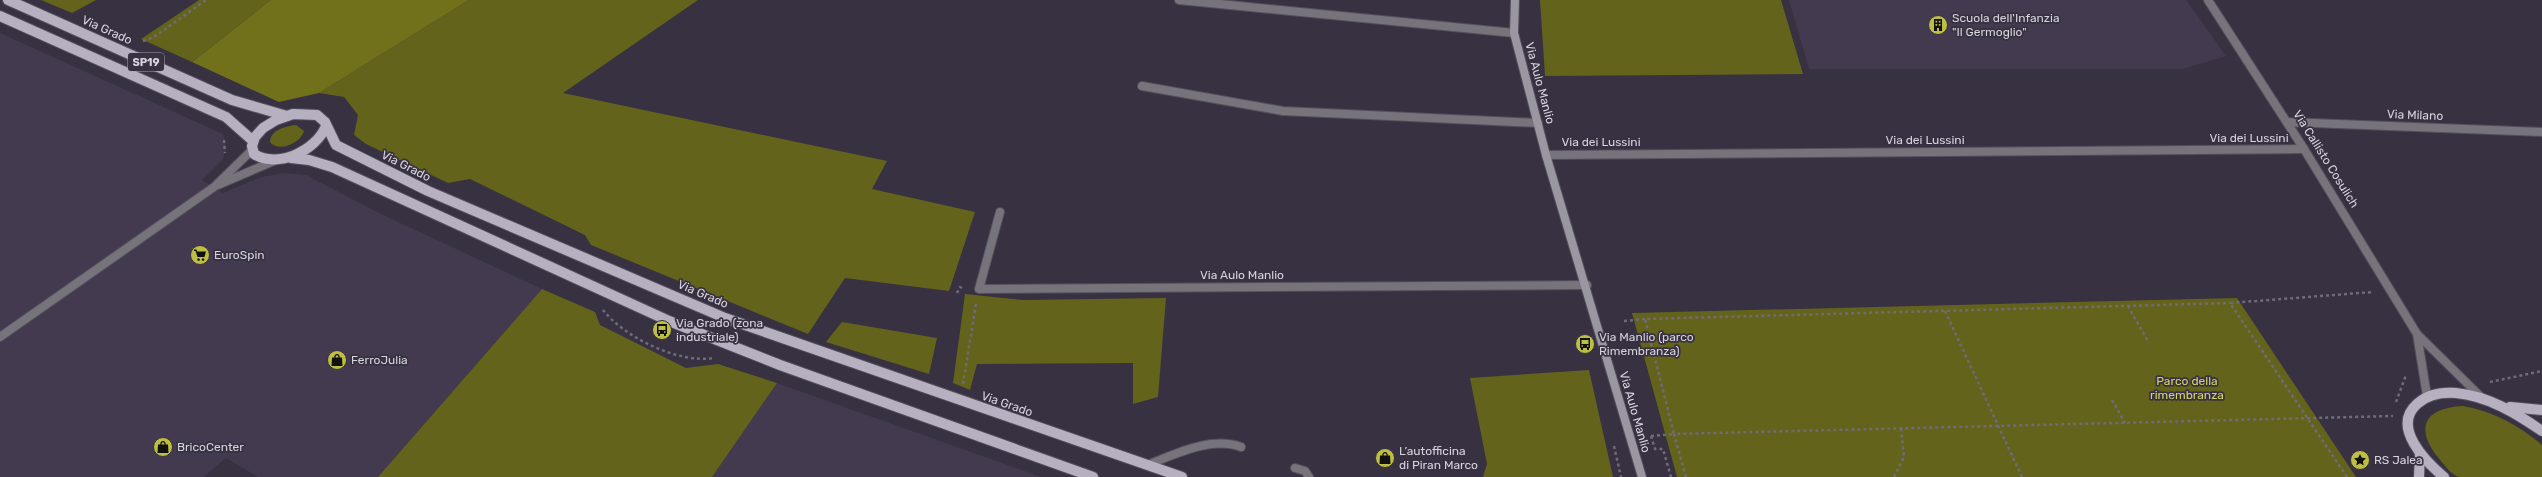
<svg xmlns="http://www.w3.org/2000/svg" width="2542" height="477" viewBox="0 0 2542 477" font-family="Rubik,sans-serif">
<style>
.built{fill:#433a4f}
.green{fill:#63631c}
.forest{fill:#71711c}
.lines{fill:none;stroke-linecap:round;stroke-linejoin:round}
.lane-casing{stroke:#544e5d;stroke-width:10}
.street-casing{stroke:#544e5d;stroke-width:10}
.secondary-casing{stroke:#544e5d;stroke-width:10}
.primary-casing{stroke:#544e5d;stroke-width:12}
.path{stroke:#706b79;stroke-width:2.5;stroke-dasharray:3 3;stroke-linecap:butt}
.lane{stroke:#76737b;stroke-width:8}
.street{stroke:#76737b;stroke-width:8}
.secondary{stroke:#9a96a2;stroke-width:8}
.primary{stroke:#b6b0c1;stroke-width:10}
.labels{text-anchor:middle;stroke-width:3.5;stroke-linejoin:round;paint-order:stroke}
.shield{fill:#373141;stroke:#a7a2ae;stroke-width:1}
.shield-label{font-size:11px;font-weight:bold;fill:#d7d3dd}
.poi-label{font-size:12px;fill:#d7d3dd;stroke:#373141;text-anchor:start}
.street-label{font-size:12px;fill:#d7d3dd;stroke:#373141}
.park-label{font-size:12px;fill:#d5d668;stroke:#373141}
</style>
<rect width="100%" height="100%" fill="#373141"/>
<!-- built -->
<g class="built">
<path d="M1789 0H2186L2226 56 2183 69H1809Z"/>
<path d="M0 33 223 134 226 147 223 159 202 180 223 193 261 177 283 173 306 175 381 214 542 289 378 477H258L226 458 204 477H0Z"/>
<path d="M777 383 1041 477H712Z"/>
</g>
<!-- green -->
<g class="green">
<path d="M41 0H96L72 13Z"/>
<path d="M199 0H271L192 62 141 39Z"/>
<path d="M469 0H698L563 93 887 161 872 189 975 212 949 291 845 278 808 334 591 245 585 235 470 179 448 183 366 144 354 135 358 115 344 97 319 93Z"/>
<path d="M1540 0H1781L1803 74 1545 76Z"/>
<path d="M296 125 304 131C301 143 278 153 270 142 270 130 286 126 296 125Z"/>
<path d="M542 289 595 312 600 325 686 368 718 364 777 383 712 477H378Z"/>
<path d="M965 294 1023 300 1166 298 1158 397 1133 404V363L977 364 970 390 953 383Z"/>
<path d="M2237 298 2356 477H1677L1632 313Z"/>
<path d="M842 322 937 338 929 374 826 342Z"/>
<path d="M1589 370 1613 477H1483L1487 464 1470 378Z"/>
<path d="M2463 406C2495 412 2518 425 2542 445V477C2520 477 2499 477 2477 477 2472 477 2464 477 2459 477 2452 475 2445 466 2441 461 2414 430 2422 408 2463 406Z"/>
</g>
<!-- forest -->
<path class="forest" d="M271 0H469L319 93 279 102 192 62Z"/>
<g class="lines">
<defs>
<g id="lane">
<path d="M1142 86 1283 111 1538 123"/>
<path d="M218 185 276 160"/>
<path d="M1000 212 979 289 1587 285"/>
<path d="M0 337 214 187 251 151"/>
<path d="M1147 465C1176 454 1211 436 1241 447"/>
<path d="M1295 468 1305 471 1309 477"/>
</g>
<g id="street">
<path d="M1179 0 1514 33"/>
<path d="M2208 0 2304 149 2417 334 2482 398"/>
<path d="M2287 122 2542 132"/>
<path d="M1546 155 2304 149"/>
<path d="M2417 334 2427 396"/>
</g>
<path id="secondary" d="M1515 0 1514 33 1546 155 1642 477"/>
<g id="primary">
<path d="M8 0 232 100 287 116"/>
<path d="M0 16 226 117 252 140"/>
<path d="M326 126C316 151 277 169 254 154L252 146 255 137 263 128 276 120 293 114 317 115 325 122 336 145 428 191 725 318 1182 477"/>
<path d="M291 158 309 160 332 167 669 321 780 365 1093 477"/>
<path d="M2510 407 2542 410"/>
<path d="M2419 477 2420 453"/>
<path d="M2444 477C2426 462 2391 427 2417 404 2428 394 2442 392 2456 393 2488 396 2516 413 2542 431"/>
</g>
</defs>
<!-- lane casing -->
<use href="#lane" class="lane-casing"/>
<!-- street casing -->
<use href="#street" class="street-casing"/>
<!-- secondary casing -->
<use href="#secondary" class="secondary-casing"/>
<!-- primary casing -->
<use href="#primary" class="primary-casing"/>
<!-- path -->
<g class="path">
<path d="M143 41 154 37 206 0"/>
<path d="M224 140 225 153"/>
<path d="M957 293 960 287 962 288"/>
<path d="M2128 306 2149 343"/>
<path d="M603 310C624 337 679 364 713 358"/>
<path d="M1945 311 2022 477"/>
<path d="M1624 321 1645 319"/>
<path d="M2490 382 2542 371"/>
<path d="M963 384 976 304"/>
<path d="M2112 400 2125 423"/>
<path d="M2396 402 2406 375"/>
<path d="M1651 436 1674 434 1645 319 2230 303"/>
<path d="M1651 436 1655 449H1663L1671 477"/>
<path d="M1614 446 1621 477"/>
<path d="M1686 477 1674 434 2393 416"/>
<path d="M1894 477 1904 457 1901 428"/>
<path d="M2347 477 2230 303 2373 292"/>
</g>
<!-- lane -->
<use href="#lane" class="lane"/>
<!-- street -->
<use href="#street" class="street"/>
<!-- secondary -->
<use href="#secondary" class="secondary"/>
<!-- primary -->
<use href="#primary" class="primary"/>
</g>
<!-- icons -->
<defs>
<symbol id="building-disc" viewBox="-11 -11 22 22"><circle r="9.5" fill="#bebe42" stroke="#373141"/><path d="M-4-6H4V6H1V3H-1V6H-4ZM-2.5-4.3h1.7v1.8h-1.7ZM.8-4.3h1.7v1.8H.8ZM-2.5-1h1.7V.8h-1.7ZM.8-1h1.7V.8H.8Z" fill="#111"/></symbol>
<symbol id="supermarket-disc" viewBox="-11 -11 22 22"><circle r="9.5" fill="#bebe42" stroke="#373141"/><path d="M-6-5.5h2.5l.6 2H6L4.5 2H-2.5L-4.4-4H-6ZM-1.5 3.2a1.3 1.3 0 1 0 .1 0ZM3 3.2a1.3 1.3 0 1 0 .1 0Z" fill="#111"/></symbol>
<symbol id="bus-disc" viewBox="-11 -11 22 22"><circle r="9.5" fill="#bebe42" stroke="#373141"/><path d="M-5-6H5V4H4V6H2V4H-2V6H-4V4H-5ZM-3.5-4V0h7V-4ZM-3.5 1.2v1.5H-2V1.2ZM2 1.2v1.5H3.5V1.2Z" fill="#111"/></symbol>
<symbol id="shop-disc" viewBox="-11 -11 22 22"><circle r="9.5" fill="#bebe42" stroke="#373141"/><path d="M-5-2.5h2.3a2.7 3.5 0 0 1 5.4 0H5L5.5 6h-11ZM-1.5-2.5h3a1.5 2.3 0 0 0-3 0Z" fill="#111"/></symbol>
<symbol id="sight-disc" viewBox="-11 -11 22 22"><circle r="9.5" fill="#bebe42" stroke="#373141"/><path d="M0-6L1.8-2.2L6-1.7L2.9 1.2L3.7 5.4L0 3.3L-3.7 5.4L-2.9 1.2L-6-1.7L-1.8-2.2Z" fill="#111"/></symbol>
</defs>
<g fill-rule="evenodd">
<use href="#building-disc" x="1927" y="14" width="22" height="22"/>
<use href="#supermarket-disc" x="189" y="244" width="22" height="22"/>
<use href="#bus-disc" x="651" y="319" width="22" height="22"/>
<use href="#bus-disc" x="1574" y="333" width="22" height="22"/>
<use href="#shop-disc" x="326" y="349" width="22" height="22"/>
<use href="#shop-disc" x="152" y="436" width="22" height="22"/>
<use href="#shop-disc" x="1374" y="447" width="22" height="22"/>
<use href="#sight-disc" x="2349" y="449" width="22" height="22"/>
</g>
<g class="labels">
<!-- shield labels -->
<rect class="shield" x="128" y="53" width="36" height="18" rx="3"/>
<g class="shield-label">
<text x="146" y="66">SP19</text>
</g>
<!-- poi labels -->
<g class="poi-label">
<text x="1952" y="22">Scuola dell'Infanzia<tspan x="1952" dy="14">"Il Germoglio"</tspan></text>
<text x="214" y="259">EuroSpin</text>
<text x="676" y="327">Via Grado (zona<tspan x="676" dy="14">industriale)</tspan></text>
<text x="1599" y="341">Via Manlio (parco<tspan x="1599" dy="14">Rimembranza)</tspan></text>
<text x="351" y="364">FerroJulia</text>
<text x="177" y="451">BricoCenter</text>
<text x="1399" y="455">L’autofficina<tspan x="1399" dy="14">di Piran Marco</tspan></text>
<text x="2374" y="464">RS Jalea</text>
</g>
<!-- street labels -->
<g class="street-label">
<text transform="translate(107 30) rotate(24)" y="4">Via Grado</text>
<text transform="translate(1540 83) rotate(75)" y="4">Via Aulo Manlio</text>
<text transform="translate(2415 115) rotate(2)" y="4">Via Milano</text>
<text x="2249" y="142">Via dei Lussini</text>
<text x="1925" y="144">Via dei Lussini</text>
<text x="1601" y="146">Via dei Lussini</text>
<text transform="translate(2326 159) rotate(58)" y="4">Via Callisto Cosulich</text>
<text transform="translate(406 166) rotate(27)" y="4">Via Grado</text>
<text x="1242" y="279">Via Aulo Manlio</text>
<text transform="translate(703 294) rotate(23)" y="4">Via Grado</text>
<text transform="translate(1007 404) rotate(19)" y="4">Via Grado</text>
<text transform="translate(1635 412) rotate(74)" y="4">Via Aulo Manlio</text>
</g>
<!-- park labels -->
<g class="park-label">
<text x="2187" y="385">Parco della<tspan x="2187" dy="14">rimembranza</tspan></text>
</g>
</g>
</svg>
